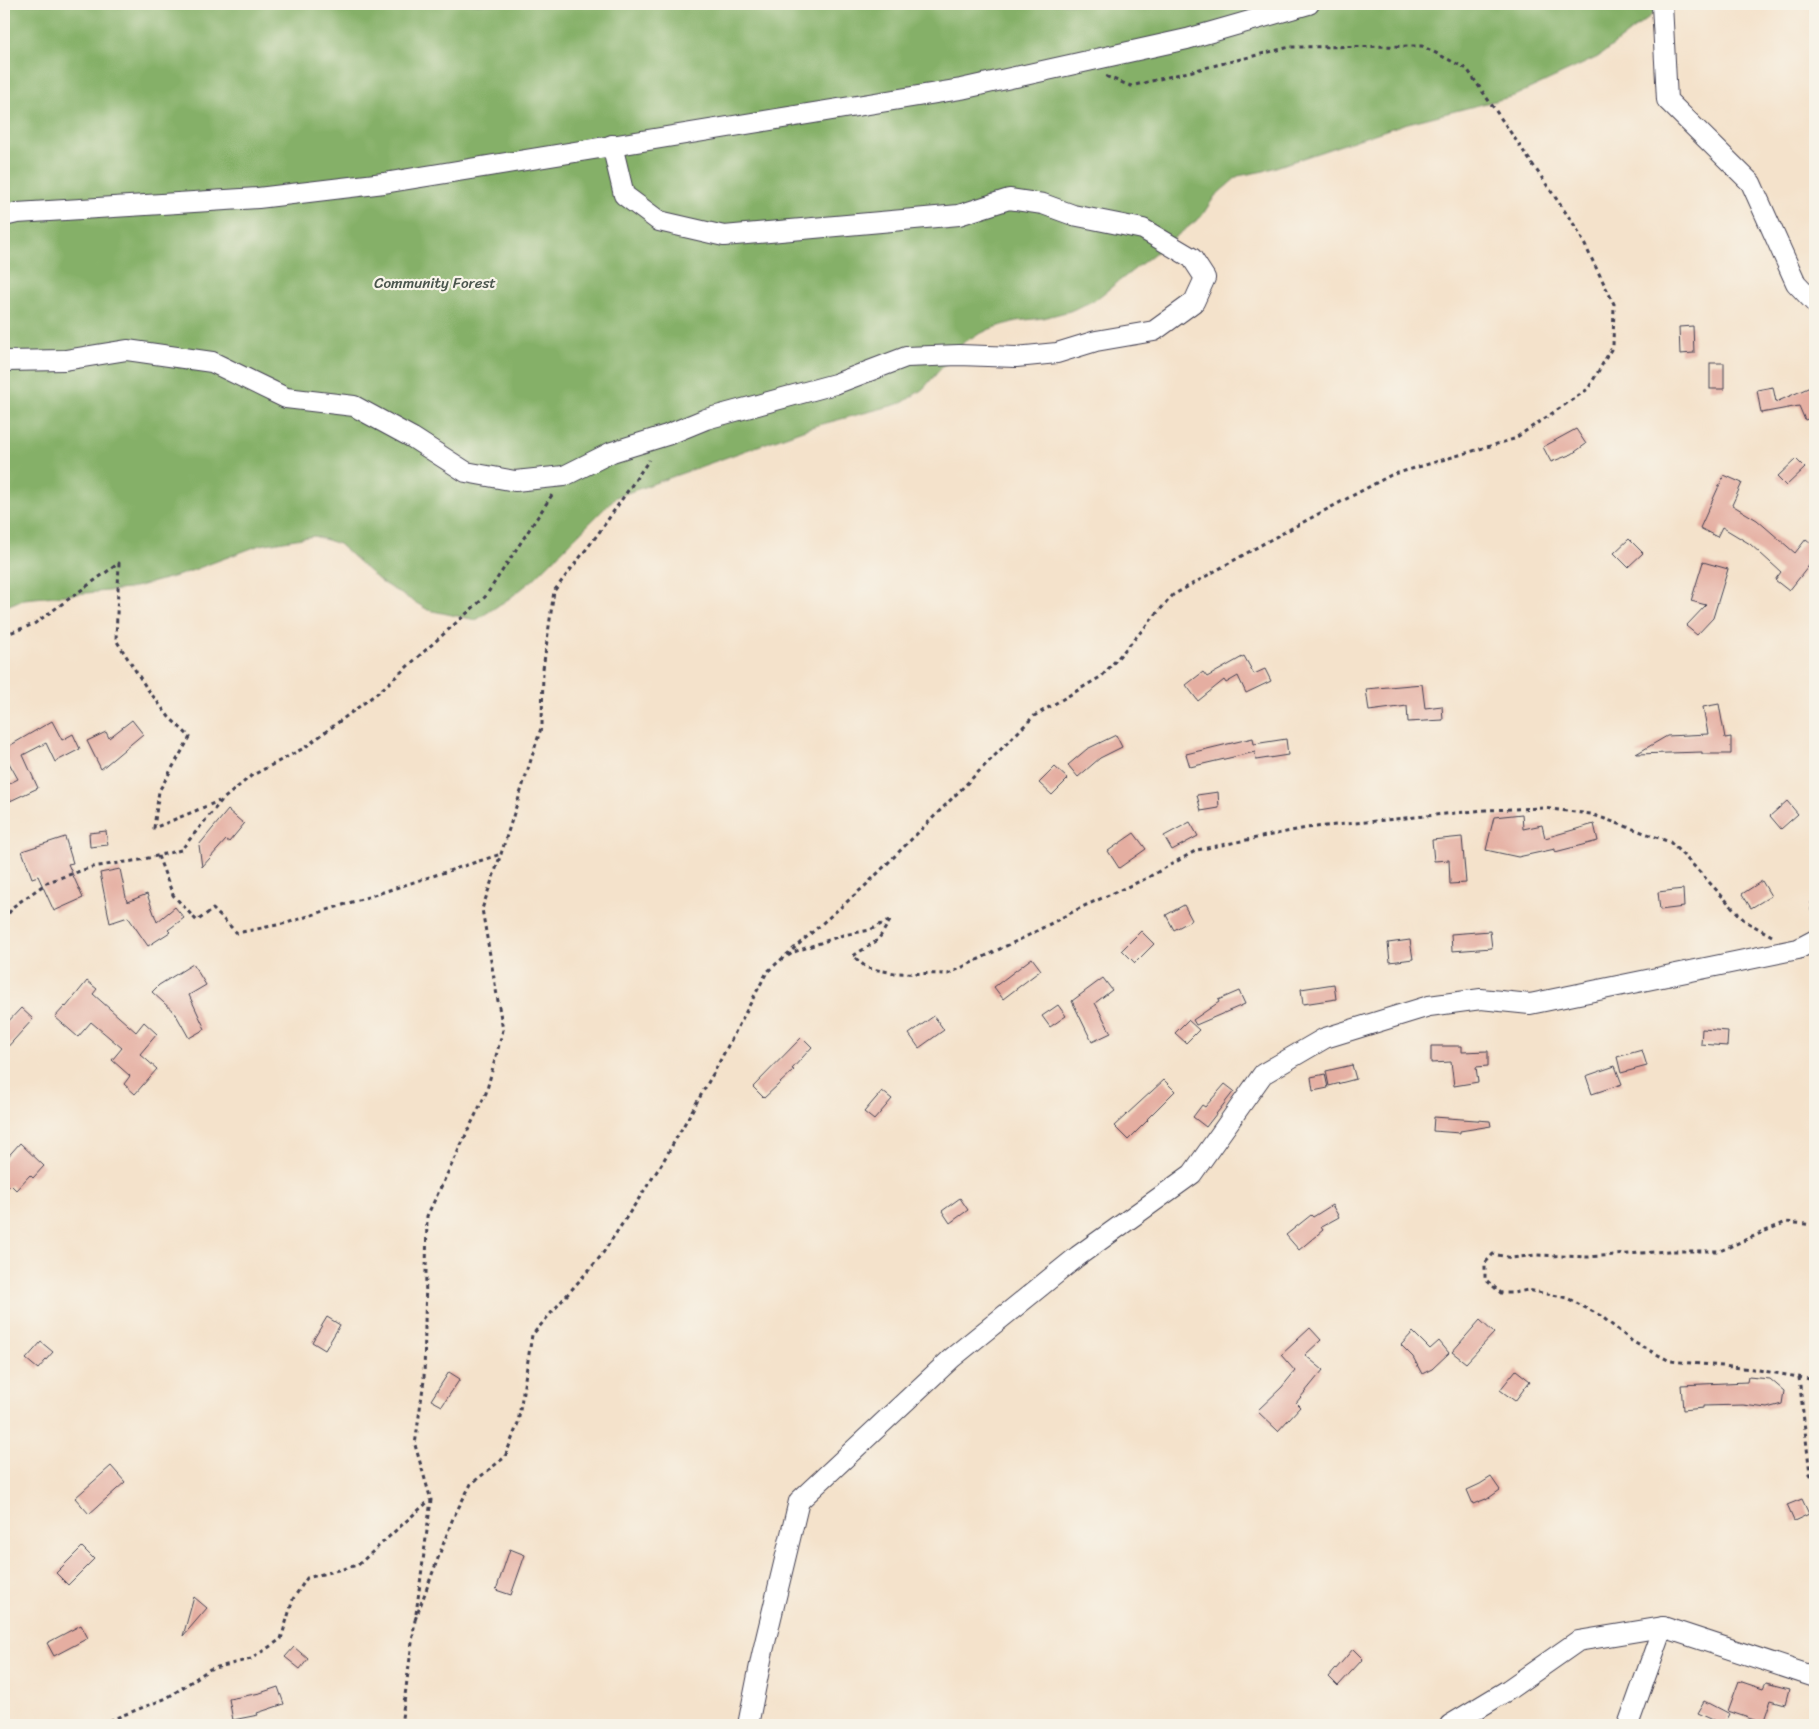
<svg xmlns="http://www.w3.org/2000/svg" width="1819" height="1729" viewBox="0 0 1819 1729" font-family="Sriracha,sans-serif">
<style>
.forest{fill:#85b067;stroke:#546951}
.building{fill:#e5aea1}
.lines{fill:none;stroke-linecap:round;stroke-linejoin:round}
.minor-casing{stroke:#423f51;stroke-width:22}
.path{stroke:#423f51;stroke-width:3;stroke-dasharray:4 4;stroke-linecap:butt}
.minor{stroke:#fff;stroke-width:20}
.labels{text-anchor:middle;stroke-width:4.5;stroke-linejoin:round;paint-order:stroke}
.park-label{font-size:15px;fill:#4a554d;stroke:#f7f3e8}
</style>
<rect width="100%" height="100%" fill="#f7f3e8"/>
<filter id="ink" filterUnits="userSpaceOnUse"><feTurbulence type="fractalNoise" baseFrequency=".02" numOctaves="2"/><feDisplacementMap in="SourceGraphic" scale="10" xChannelSelector="R" yChannelSelector="G"/><feConvolveMatrix kernelMatrix="1 2 1 2 8 2 1 2 1" color-interpolation-filters="sRGB"/></filter>
<filter id="wash" filterUnits="userSpaceOnUse"><feTurbulence type="fractalNoise" baseFrequency=".0096" numOctaves="4" result="noise"/><feDisplacementMap in="SourceGraphic" scale="20" xChannelSelector="R" yChannelSelector="G"/><feGaussianBlur stdDeviation="1.12" result="paint"/><feColorMatrix in="noise" values="0 0 0 0 0 0 0 0 0 0 0 0 0 0 0 0 0 1.4 0 .05"/><feComposite in="paint" operator="in"/></filter>
<g filter="url(#wash)">
<rect width="100%" height="100%" fill="#f4e2cb"/>
<!-- forest -->
<path class="forest" d="M4 4H1666L1598 57 1514 96 1404 124 1264 171 1238 176 1215 196 1201 217 1095 300 1070 311 1043 318 1016 321 990 329 965 341 923 389 902 403 811 427 616 497 534 579 510 598 476 620 428 610 381 582 339 544 314 536 260 545 180 575 128 589 24 599 4 607Z"/>
<g id="blocks">
<!-- building -->
<g class="building">
<path d="M1693 326 1694 353 1680 354 1679 327Z"/>
<rect x="1710" y="363" width="14" height="26"/>
<path d="M1815 385V416L1805 420 1799 406 1761 413 1757 390 1773 387 1776 402Z"/>
<path d="M1576 429 1586 444 1572 454 1551 462 1543 447Z"/>
<path d="M1796 459 1805 468 1786 486 1777 477Z"/>
<path d="M1724 475 1742 483 1732 505 1757 520 1795 553 1806 539 1815 546V558L1789 591 1775 580 1781 572 1750 544 1722 527 1717 537 1700 528Z"/>
<path d="M1629 539 1643 553 1628 567 1614 553Z"/>
<path d="M1703 562 1728 569 1713 618 1697 635 1686 626 1706 605 1691 601Z"/>
<path d="M1244 656 1254 674 1265 669 1271 681 1246 693 1238 676 1226 683 1224 680 1198 701 1186 685 1203 672 1207 677Z"/>
<path d="M1422 684 1425 708 1442 706 1443 720 1408 722 1407 706 1369 711 1366 689Z"/>
<path d="M1719 704 1725 738 1731 737V754H1702V752L1636 754 1667 736 1708 734 1703 707Z"/>
<path d="M132 720 143 734 101 769 87 741 106 732 109 738Z"/>
<path d="M52 721 62 740 73 734 80 749 55 762 46 743 23 755 38 788 10 801 4 786 18 779 4 754V749Z"/>
<path d="M1116 735 1122 747 1100 758 1078 777 1068 765 1087 749Z"/>
<path d="M1253 738 1254 744 1286 739 1288 755 1256 760 1255 752 1190 767 1186 754Z"/>
<path d="M1055 767 1068 779 1052 795 1039 783Z"/>
<path d="M1218 792 1219 808 1201 811 1197 795Z"/>
<path d="M1787 801 1798 814 1781 829 1770 816Z"/>
<path d="M228 810 244 824 229 842 226 840 202 867 199 845Z"/>
<path d="M1522 814 1523 829 1542 825 1545 838 1594 824 1598 841 1555 852V849L1518 857 1486 850 1494 817Z"/>
<path d="M1190 822 1198 836 1172 850 1164 836Z"/>
<path d="M106 831 108 845 90 847 89 833Z"/>
<path d="M1134 833 1146 849 1119 868 1108 851Z"/>
<path d="M65 837 73 863 68 864 83 898 54 911 38 876 32 878 22 851Z"/>
<path d="M1462 837 1466 883 1450 884 1449 860 1434 861 1432 840Z"/>
<path d="M120 869 127 902 147 894 157 922 175 907 184 918 168 930 170 932 148 946 128 917 110 923 100 873Z"/>
<path d="M1762 881 1771 896 1751 908 1742 894Z"/>
<path d="M1683 889 1684 907 1660 910 1658 892Z"/>
<path d="M1184 905 1192 920 1174 930 1166 915Z"/>
<path d="M1141 931 1154 944 1135 963 1122 950Z"/>
<path d="M1490 931 1492 948 1452 951 1451 934Z"/>
<path d="M1410 940 1413 959 1390 962 1388 943Z"/>
<path d="M1032 958 1041 970 1003 999 994 987Z"/>
<path d="M193 964 206 985 189 995 205 1029 189 1038 175 1013 152 992 159 985Z"/>
<path d="M1103 978 1112 990 1095 1003 1111 1033 1092 1042 1072 1001Z"/>
<path d="M87 981 97 989 93 994 136 1032 144 1022 157 1034 140 1054 157 1069 135 1094 124 1084 130 1076 112 1060 122 1048 91 1022 78 1037 55 1017 65 1006 66 1007Z"/>
<path d="M1334 984 1336 999 1303 1004 1301 989Z"/>
<path d="M1239 991 1245 1004 1196 1025 1193 1020 1219 1002 1218 1000Z"/>
<path d="M1058 1005 1066 1016 1050 1027 1042 1016Z"/>
<path d="M21 1008 33 1019 4 1051V1026Z"/>
<path d="M934 1016 944 1030 919 1048 909 1034Z"/>
<path d="M1188 1020 1199 1030 1186 1043 1175 1033Z"/>
<path d="M1702 1029 1728 1031 1727 1046 1701 1044Z"/>
<path d="M802 1037 812 1047 792 1069 794 1070 764 1098 753 1087Z"/>
<path d="M1431 1046H1462V1052L1488 1051V1066L1476 1067 1478 1082 1454 1086 1451 1062 1431 1063Z"/>
<path d="M1642 1050 1647 1066 1621 1073 1617 1057Z"/>
<path d="M1352 1065 1356 1079 1329 1086 1326 1071Z"/>
<path d="M1615 1066 1622 1084 1592 1094 1586 1076Z"/>
<path d="M1325 1074 1328 1088 1313 1091 1311 1077Z"/>
<path d="M1164 1080 1175 1091 1147 1119 1148 1120 1128 1140 1114 1126Z"/>
<path d="M1225 1084 1234 1091 1206 1127 1193 1117 1202 1105 1205 1107Z"/>
<path d="M882 1091 892 1099 874 1120 864 1112Z"/>
<path d="M1434 1117 1490 1121 1491 1126 1460 1131V1133L1433 1131Z"/>
<path d="M20 1143 44 1166 33 1178 30 1175 16 1190 11 1185 4 1190V1161Z"/>
<path d="M960 1198 968 1210 950 1223 942 1211Z"/>
<path d="M1332 1205 1339 1217 1321 1227 1323 1230 1299 1250 1286 1235 1311 1215 1313 1217Z"/>
<path d="M327 1317 340 1325 325 1350 312 1342Z"/>
<path d="M1480 1320 1494 1333 1466 1363 1452 1352Z"/>
<path d="M1310 1328 1321 1340 1305 1355 1323 1370 1296 1403 1300 1407 1278 1431 1257 1411 1282 1387 1295 1371 1281 1355Z"/>
<path d="M1413 1332 1430 1349 1439 1341 1449 1353 1432 1369 1422 1374 1413 1357 1401 1345Z"/>
<path d="M41 1342 53 1352 38 1369 26 1359Z"/>
<path d="M1516 1370 1530 1381 1515 1401 1500 1390Z"/>
<path d="M449 1372 460 1379 442 1406 431 1400Z"/>
<path d="M1748 1377 1770 1379 1784 1391 1782 1404 1767 1408 1743 1405 1703 1406V1408L1683 1410 1681 1385 1747 1382Z"/>
<path d="M111 1466 125 1482 89 1514 75 1498Z"/>
<path d="M1491 1477 1500 1490 1486 1500V1499L1473 1504 1467 1490 1480 1484Z"/>
<path d="M1802 1499 1809 1514 1794 1521 1787 1505Z"/>
<path d="M82 1547 94 1559 68 1585 56 1573Z"/>
<path d="M510 1549 525 1555 511 1595 496 1590Z"/>
<path d="M194 1597 207 1608 183 1636Z"/>
<path d="M81 1625 88 1638 54 1656 47 1643Z"/>
<path d="M294 1647 308 1659 300 1669 285 1657Z"/>
<path d="M1353 1649 1363 1659 1338 1686 1329 1677Z"/>
<path d="M1739 1681 1763 1689 1766 1683 1789 1689 1785 1704 1771 1700 1763 1723 1728 1711Z"/>
<path d="M278 1687 284 1704 257 1713 258 1715 233 1720 229 1699 260 1693Z"/>
<path d="M1705 1701 1730 1714 1724 1725 1698 1713Z"/>
</g>
</g>
</g>
<g filter="url(#ink)">
<use href="#blocks" fill-opacity="0" stroke="#423f51" stroke-width="1"/>
<g class="lines">
<defs>
<g id="minor">
<path d="M1662 4 1667 100 1751 183 1796 283 1815 303"/>
<path d="M4 216 17 213 258 198 384 183 961 89 1187 39 1309 4"/>
<path d="M4 361 65 360 127 350 212 362 286 398 354 406 413 438 466 472 515 481 564 476 612 452 667 435 706 419 835 384 906 357 959 355 1016 357 1057 353 1096 341 1154 331 1194 302 1205 278 1192 258 1143 229 1073 215 1043 204 1009 199 959 215 724 236 659 221 624 195 612 145"/>
<path d="M748 1725 762 1655 799 1501 952 1358 1078 1256 1192 1174 1263 1074 1325 1038 1429 1006 1481 999 1530 1004 1798 949 1815 940"/>
<path d="M1450 1725 1508 1690 1578 1641 1663 1627 1812 1676 1815 1675"/>
<path d="M1628 1725 1663 1627"/>
</g>
</defs>
<!-- minor casing -->
<use href="#minor" class="minor-casing"/>
<!-- path -->
<g class="path">
<path d="M4 635 34 624 119 563 116 640 146 687 169 717 190 737 159 791 154 828 219 801"/>
<path d="M158 856 173 895 197 921 213 909 237 933 287 923 501 854"/>
<path d="M1815 902 1812 903V910L1815 914"/>
<path d="M4 920 14 906 48 882 92 867 140 860 181 850 222 800 251 776 304 748 380 691 485 597 552 495"/>
<path d="M788 956 794 952 843 935 870 930 891 919 878 940 853 956 867 968 894 973 948 974 1029 935 1082 907 1145 879 1197 850 1306 828 1485 810 1544 808 1591 814 1670 842 1697 869 1745 921 1772 936"/>
<path d="M1815 1225 1786 1222 1720 1251H1668L1588 1257 1536 1255 1512 1258 1493 1254 1485 1263V1279L1501 1293H1513L1528 1290 1567 1298 1601 1316 1633 1342 1670 1361 1753 1369 1815 1380"/>
<path d="M1799 1377 1810 1474 1815 1481"/>
<path d="M416 1614 431 1500 415 1445 424 1380 427 1216 486 1093 503 1030 482 909 501 854 542 725 543 669 554 591 598 534 649 460"/>
<path d="M415 1620 453 1518 471 1484 505 1457 518 1423 532 1335 601 1256 661 1165 713 1074 767 972 866 885 1034 716 1102 676 1173 595 1268 541 1391 475 1514 439 1588 389 1613 346 1614 304 1577 229 1467 69 1422 46 1290 47 1131 86 1105 76"/>
<path d="M94 1725 103 1723 167 1698 210 1669 251 1659 281 1639 293 1599 307 1578 358 1565 404 1523 430 1500"/>
<path d="M399 1725 402 1718 415 1620"/>
</g>
<!-- minor -->
<use href="#minor" class="minor"/>
</g>
</g>
<g class="labels">
<!-- park labels -->
<g class="park-label">
<text x="435" y="288">Community Forest</text>
</g>
</g>
<!-- margin -->
<rect width="1819" height="1729" fill="none" stroke="#f7f3e8" stroke-width="20"/>
</svg>
